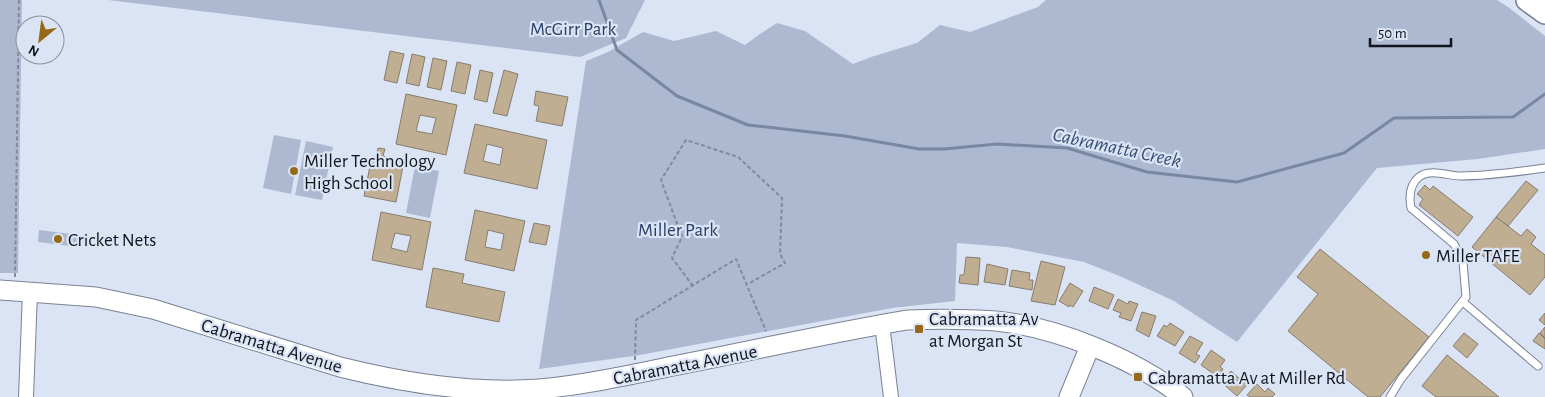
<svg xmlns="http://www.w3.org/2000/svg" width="1545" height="397" viewBox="0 0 1545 397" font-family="'Alegreya Sans',sans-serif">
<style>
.green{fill:#acb9d0}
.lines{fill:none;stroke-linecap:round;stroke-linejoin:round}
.stream{stroke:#7988a2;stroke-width:3}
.building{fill:#c0ae93;stroke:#877c6d;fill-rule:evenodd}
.lane-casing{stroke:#798292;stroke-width:9}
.street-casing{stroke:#798292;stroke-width:16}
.secondary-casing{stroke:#798292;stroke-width:21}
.primary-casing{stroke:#798292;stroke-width:24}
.path{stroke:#838a96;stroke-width:2;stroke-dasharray:4 2.5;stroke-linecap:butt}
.lane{stroke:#fff;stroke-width:7}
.street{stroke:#fff;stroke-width:14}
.secondary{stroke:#fff;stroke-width:19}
.primary{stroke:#fff;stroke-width:21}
.poi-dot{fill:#956916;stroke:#dae4f5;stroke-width:2}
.labels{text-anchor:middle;stroke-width:4.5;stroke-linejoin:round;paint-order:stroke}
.park-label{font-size:19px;fill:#293f66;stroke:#dae4f5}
.poi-label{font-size:19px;fill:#11141a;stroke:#dae4f5;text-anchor:start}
.street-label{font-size:19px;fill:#11141a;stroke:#dae4f5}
.water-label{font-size:20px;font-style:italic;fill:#384f77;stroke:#dae4f5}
</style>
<rect width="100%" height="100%" fill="#dae4f5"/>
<!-- green -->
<g class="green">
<path d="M0 0H22L18 273H0Z"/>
<path d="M108 0H645L626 38 580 57Z"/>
<path d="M1046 0H1497L1508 7 1545 36V149L1478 159 1377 168 1237 342 1174 301 1122 277 1084 262 1007 247 957 243 955 301 892 308 640 355 539 369 586 61 608 52 643 32 674 41 716 31 745 45 760 34 777 23 805 31 853 64 871 57 917 43 940 25 970 32 1038 7Z"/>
<path d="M274 135 301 140 291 194 263 188Z"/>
<path d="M306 141 333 147 322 200 295 195Z"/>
<path d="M415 166 439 171 430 218 406 213Z"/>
<path d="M39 230 79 235 78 247 38 242Z"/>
</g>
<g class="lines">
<!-- stream -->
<path class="stream" d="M599 0 617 50 677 96 748 125 845 136 919 149H944L997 144 1067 148 1147 172 1237 182 1344 153 1394 118 1513 117 1545 94"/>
</g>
<!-- building -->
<g class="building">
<path d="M390 51 404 54 397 83 384 80Z"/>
<path d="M412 54 425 57 419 86 406 83Z"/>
<path d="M433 58 447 61 441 90 427 87Z"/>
<path d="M457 62 471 65 465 94 451 91Z"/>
<path d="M480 70 493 73 487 102 474 99Z"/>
<path d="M504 70 518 74 507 116 493 113Z"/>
<path d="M536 91 568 97 562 126 536 121 539 106 534 105Z"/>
<path d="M406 94 457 105 446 155 396 144ZM420 115 436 118 432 134 416 131Z"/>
<path d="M475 124 547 140 537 189 464 173ZM487 144 503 148 500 165 483 161Z"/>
<path d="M378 148 385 149 383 156 404 161 396 202 364 196 372 156 376 157Z"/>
<path d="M1526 181 1538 190 1508 226 1496 217Z"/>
<path d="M1425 185 1430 190 1433 186 1473 217 1458 236 1419 205 1423 199 1417 194Z"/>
<path d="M475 210 525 221 514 271 465 260ZM488 230 504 234 501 250 485 247Z"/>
<path d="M381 212 431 222 422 270 372 260ZM395 233 411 236 407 252 391 248Z"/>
<path d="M1496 217 1521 236 1527 229 1536 237 1531 244 1545 255V277L1530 295 1472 247Z"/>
<path d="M534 223 550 226 546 245 529 242Z"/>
<path d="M1320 249 1429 337 1380 397H1368L1288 331 1318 294 1297 277Z"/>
<path d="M966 257 980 258 978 285 959 283 960 275H964Z"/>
<path d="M1041 261 1065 267 1055 305 1031 301Z"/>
<path d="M987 264 1008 269 1005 285 984 282Z"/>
<path d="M433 268 464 274 462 283 505 292 499 322 426 307Z"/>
<path d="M1012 270 1030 273 1029 280H1033L1032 290 1009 286Z"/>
<path d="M1070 283 1083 291 1073 307 1070 305 1069 307 1059 301Z"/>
<path d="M1094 287 1114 295 1108 309 1089 301Z"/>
<path d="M1118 299 1128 304 1129 301 1138 304 1131 321 1119 317 1121 313 1113 310Z"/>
<path d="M1142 312 1156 316 1149 337 1136 330Z"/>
<path d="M1545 313V325L1539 320Z"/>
<path d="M1170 323 1184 332 1175 346 1157 336 1164 325 1167 327Z"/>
<path d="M1545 327V338L1540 333Z"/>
<path d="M1464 333 1478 344 1467 358 1453 346Z"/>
<path d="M1539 333 1545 339V349L1533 341Z"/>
<path d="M1190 336 1203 343 1196 354 1200 356 1195 363 1179 353Z"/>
<path d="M1211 350 1225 360 1220 367 1223 369 1218 377 1201 365Z"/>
<path d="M1447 355 1499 397H1436L1422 386Z"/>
<path d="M1231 371 1241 380 1247 373 1253 378 1237 396 1221 382Z"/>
<path d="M1257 384 1265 392 1268 388 1275 394 1272 397H1250L1247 395Z"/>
</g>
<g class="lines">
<defs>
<g id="lane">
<path d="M1463 302 1538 366"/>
<path d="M1390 397 1401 379 1466 297 1463 262 1454 244 1411 208C1409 197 1409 185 1419 177 1430 168 1448 176 1461 176 1488 176 1517 172 1545 168"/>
</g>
<g id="street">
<path d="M882 324 891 397"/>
<path d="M26 397 30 292"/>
</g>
<g id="secondary">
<path d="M0 290 96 297 153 309 340 367C404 383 472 394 539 389 584 385 629 375 673 366 751 351 829 333 907 320 937 319 966 319 996 321 1056 327 1136 359 1183 397"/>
<path d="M1069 397 1090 346"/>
</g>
<path id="primary" d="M1527 0 1545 13"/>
</defs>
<!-- lane casing -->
<use href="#lane" class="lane-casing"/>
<!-- street casing -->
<use href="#street" class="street-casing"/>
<!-- secondary casing -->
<use href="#secondary" class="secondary-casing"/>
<!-- primary casing -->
<use href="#primary" class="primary-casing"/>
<!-- path -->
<g class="path">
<path d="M14 276H15L19 0"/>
<path d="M693 286 672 258 682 237 661 180 686 140 738 157 782 198 780 254 785 263 748 284"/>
<path d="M635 360 636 320 736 259 766 331"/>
</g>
<!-- lane -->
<use href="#lane" class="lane"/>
<!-- street -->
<use href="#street" class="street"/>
<!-- secondary -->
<use href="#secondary" class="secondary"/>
<!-- primary -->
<use href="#primary" class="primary"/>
</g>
<!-- markers -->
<g class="poi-dot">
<circle cx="294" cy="171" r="5"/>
<circle cx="58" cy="239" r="5"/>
<circle cx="1426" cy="255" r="5"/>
<rect x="914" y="324" width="10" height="10" rx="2.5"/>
<rect x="1133" y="372" width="10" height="10" rx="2.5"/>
</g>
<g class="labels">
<!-- park labels -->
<g class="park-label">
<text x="573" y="35">McGirr Park</text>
<text x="678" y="236">Miller Park</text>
</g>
<!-- poi labels -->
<g class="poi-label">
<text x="304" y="167">Miller Technology<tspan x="304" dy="22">High School</tspan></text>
<text x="68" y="246">Cricket Nets</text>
<text x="1436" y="262">Miller TAFE</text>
<text x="929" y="325">Cabramatta Av<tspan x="929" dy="22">at Morgan St</tspan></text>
<text x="1148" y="384">Cabramatta Av at Miller Rd</text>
</g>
<!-- street labels -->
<g class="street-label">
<text transform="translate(272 345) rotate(17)" y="7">Cabramatta Avenue</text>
<text transform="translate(685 364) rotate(-11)" y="7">Cabramatta Avenue</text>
</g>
<!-- water labels -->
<g class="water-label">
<text transform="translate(1117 147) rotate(12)" y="7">Cabramatta Creek</text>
</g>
</g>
<!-- north arrow -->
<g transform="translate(40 40) rotate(209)"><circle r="24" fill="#dae4f5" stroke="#8a919d"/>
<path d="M0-4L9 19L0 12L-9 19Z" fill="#956916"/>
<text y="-8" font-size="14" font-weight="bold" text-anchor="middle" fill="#11141a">N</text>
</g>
<!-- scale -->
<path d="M1370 38v8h81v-8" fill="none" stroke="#11141a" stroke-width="2.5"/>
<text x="1378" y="38" font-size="15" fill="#11141a" stroke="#dae4f5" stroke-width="4" paint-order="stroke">50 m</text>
</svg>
